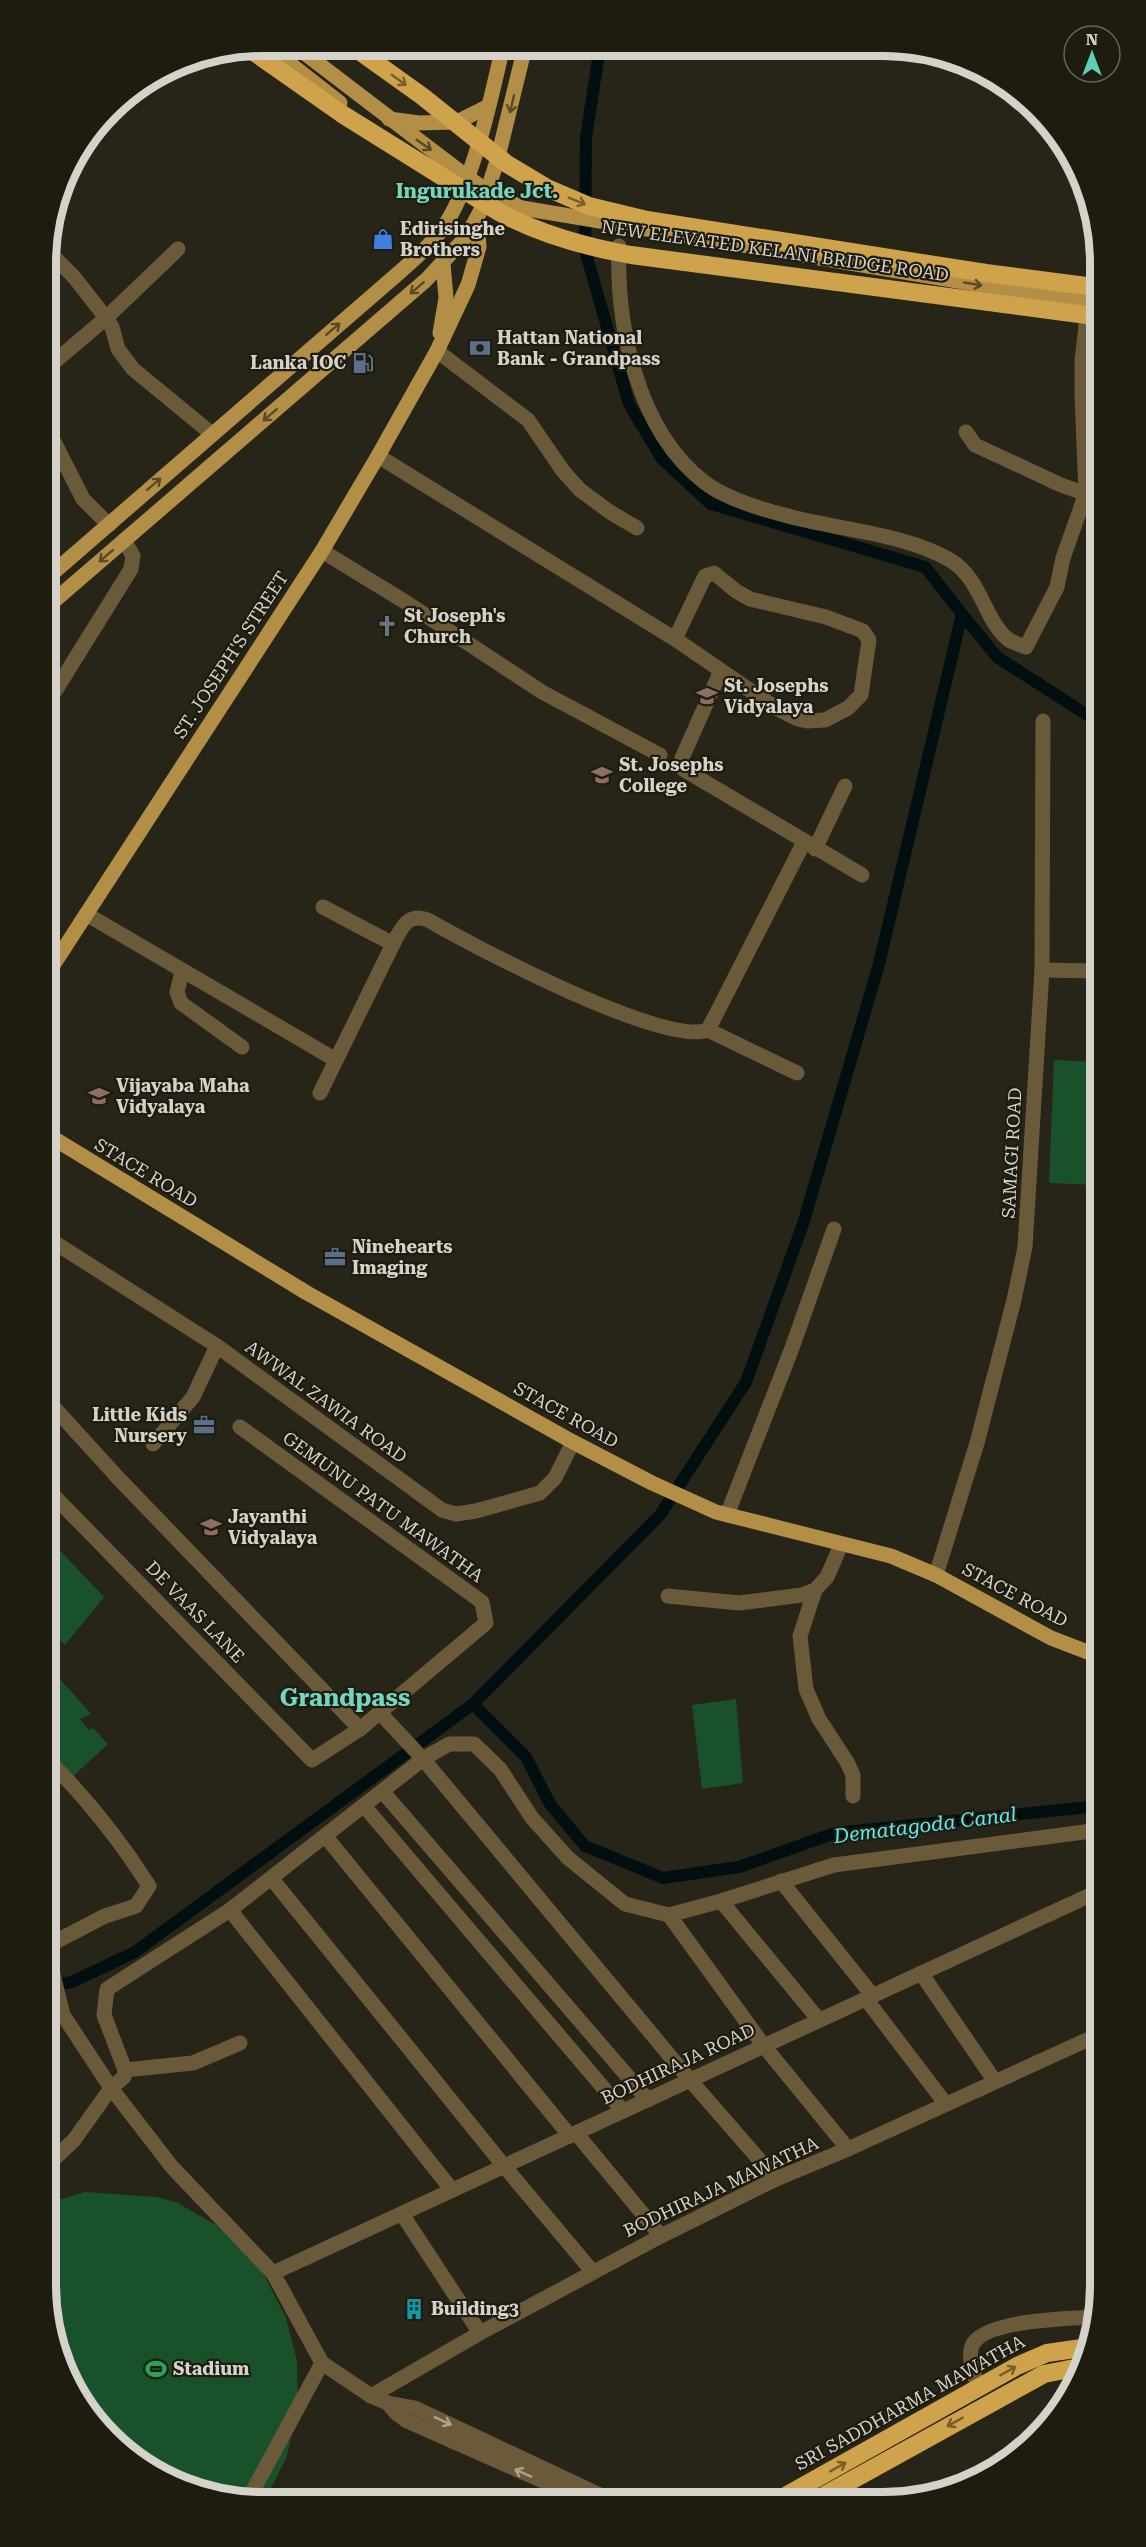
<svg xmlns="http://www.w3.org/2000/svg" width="1146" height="2547" viewBox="0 0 1146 2547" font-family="'Roboto Serif',serif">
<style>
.green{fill:#19522a}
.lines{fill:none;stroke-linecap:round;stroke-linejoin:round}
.canal{stroke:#010f10;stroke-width:12}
.minor{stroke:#6b5a39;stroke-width:15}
.major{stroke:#b38e47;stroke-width:15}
.highway{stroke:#cfa34b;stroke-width:18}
.oneway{stroke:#765f2d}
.oneway2{stroke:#5a4925}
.oneway3{stroke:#aaa290}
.labels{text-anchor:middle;stroke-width:4.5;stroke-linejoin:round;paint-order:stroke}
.poi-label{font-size:18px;font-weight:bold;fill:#d4d2ca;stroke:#1e1b0f;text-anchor:start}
.street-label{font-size:18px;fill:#d4d2ca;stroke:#1e1b0f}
.neighbourhood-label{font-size:20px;font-weight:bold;fill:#72d6c1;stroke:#1e1b0f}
.water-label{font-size:20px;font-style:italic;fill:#61e9ef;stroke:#1e1b0f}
.district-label{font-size:24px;font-weight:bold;fill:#72d6c1;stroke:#1e1b0f}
.rim{fill:none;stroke:#d4d2ca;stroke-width:8}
</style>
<rect width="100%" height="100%" fill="#272418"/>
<!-- green -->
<g class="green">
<path d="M1054 1060 1096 1062 1097 1185 1049 1183Z"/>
<path d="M50 1540 104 1597 65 1645 50 1628Z"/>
<path d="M52 1670 91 1714 80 1719 89 1730 93 1728 108 1744 72 1777 51 1752 50 1672Z"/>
<path d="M736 1699 743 1783 702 1789 692 1705Z"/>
<path d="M85 2192 156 2197 176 2202 216 2225 260 2267 286 2318 297 2361 298 2404 287 2456 266 2498H220L119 2448 81 2405 53 2341 52 2202Z"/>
</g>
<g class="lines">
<!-- canal -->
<g class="canal">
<path d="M962 614 997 657 1095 720"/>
<path d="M473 1704 526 1757 550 1804 585 1846 663 1878 739 1867 835 1833 1099 1806"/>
<path d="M51 1986 72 1982 135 1952 473 1704 660 1515 746 1382 803 1224 879 964 962 614 925 567 711 504 662 459 629 404 585 250 586 137 600 47"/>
</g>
<!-- minor -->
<g class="minor">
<path d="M619 246C616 325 637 430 704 482 726 499 760 509 788 516 839 530 904 533 950 560 982 579 984 621 1009 640 1014 643 1021 645 1026 647L1057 587 1063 558 1086 493 1082 396V360L1087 317"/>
<path d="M45 248 74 277 106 318 112 327 118 349 133 369 212 434"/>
<path d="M437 351 528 420 563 471 580 490 610 512 637 528"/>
<path d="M46 369 106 318 178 249"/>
<path d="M46 426 83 499 109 525"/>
<path d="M966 432 975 445 1061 485 1092 496"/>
<path d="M378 456 675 639 776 708 798 719 807 721 825 720 848 708 861 695 869 640 863 631 826 617 750 599 736 591 714 573 705 576 675 639"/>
<path d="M322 551 407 603 542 692 660 755"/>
<path d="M719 670V675L682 758 683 769 862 875"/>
<path d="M47 704 131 569 133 556 124 540"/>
<path d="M815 849 845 786"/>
<path d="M323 907 393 944"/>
<path d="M86 914 336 1060"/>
<path d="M1042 970 1096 971"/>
<path d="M182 972 177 992 181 1003 242 1047"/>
<path d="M708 1030 804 842"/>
<path d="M320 1093 393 944C401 929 407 912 428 920 473 946 664 1047 708 1030L797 1073"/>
<path d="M49 1239 217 1346 442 1510 456 1514 476 1511 540 1493 555 1478 573 1442"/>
<path d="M49 1402 120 1480 360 1729"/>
<path d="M153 1444 193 1397 217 1346"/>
<path d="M50 1499 53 1495 312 1760 360 1729 486 1623 482 1602 240 1427"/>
<path d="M727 1515 792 1348 834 1229"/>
<path d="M936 1575 977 1443 1014 1300 1025 1247 1042 970 1043 721"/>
<path d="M815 1590 800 1636 806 1689 819 1719 847 1762 853 1775V1796"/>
<path d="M668 1596 739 1603 802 1595 815 1590 827 1577 841 1545"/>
<path d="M380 1713 423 1759 690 2080 776 2179"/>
<path d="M51 1763C88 1800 121 1842 149 1886L136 1906 105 1916 51 1944"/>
<path d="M383 1792 648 2100"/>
<path d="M365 1807 623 2111"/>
<path d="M326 1837 570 2136"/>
<path d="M272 1879 504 2166 592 2271"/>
<path d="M781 1881 873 1996"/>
<path d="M721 1901 819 2020"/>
<path d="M230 1910 452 2190"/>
<path d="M669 1915 764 2046 848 2149"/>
<path d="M51 1966 63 2015 111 2088 172 2167 273 2273 322 2363 371 2396 388 2403 415 2408 602 2496"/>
<path d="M921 1973 994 2080"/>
<path d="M866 1999 945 2103"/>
<path d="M125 2070 193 2063 240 2043"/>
<path d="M576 2133 661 2236"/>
<path d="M52 2161 74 2140 111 2088 124 2077 125 2070 104 2015 107 1989 230 1910 423 1759 449 1744H474L500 1769 532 1818 568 1858 625 1904 669 1915 721 1901 834 1865 1099 1830"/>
<path d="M402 2214 480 2333"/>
<path d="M273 2273 1099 1891"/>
<path d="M978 2388C976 2377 967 2357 972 2346 982 2320 1071 2318 1096 2317"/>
<path d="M371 2396 480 2333 661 2236 776 2179 848 2149 1100 2034"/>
<path d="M388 2403 396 2413 407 2421 577 2496"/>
<path d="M249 2498 322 2363"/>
</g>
<!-- major -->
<g class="major">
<path d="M266 45 340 103"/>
<path d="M294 45 467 177 487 191 522 208 1094 304"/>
<path d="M389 119 419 123 457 122 487 107"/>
<path d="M440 333 446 298 443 264"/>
<path d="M47 578 394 277C410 263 427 249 440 232 472 190 491 99 503 46"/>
<path d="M47 607 426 280 467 236 482 208 497 161 525 47"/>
<path d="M48 973 322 551 378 456 437 351 468 285 479 247 477 220"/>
<path d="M48 1135 307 1293 573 1442 652 1483 716 1512 891 1556 936 1575 1051 1638 1098 1656"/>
</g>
<!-- highway -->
<g class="highway">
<path d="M352 46 422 96 507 164 547 188 589 206 647 220 986 273 1094 287"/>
<path d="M248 48 342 114 499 212C539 234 586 247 631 255L1094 316"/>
<path d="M787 2495 1017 2366 1047 2353 1089 2347"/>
<path d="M825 2495 1044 2374 1085 2366"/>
</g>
</g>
<!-- one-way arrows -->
<defs><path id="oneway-shaft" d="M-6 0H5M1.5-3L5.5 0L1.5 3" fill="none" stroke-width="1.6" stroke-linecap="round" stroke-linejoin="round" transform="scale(1.5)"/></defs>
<g class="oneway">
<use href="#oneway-shaft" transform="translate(399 80) rotate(36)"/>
<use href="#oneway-shaft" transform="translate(577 201) rotate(22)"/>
<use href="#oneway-shaft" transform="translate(1008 2371) rotate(-29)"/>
<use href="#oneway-shaft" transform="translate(955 2422) rotate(151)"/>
<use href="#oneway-shaft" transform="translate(838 2467) rotate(-29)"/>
</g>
<g class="oneway2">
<use href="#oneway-shaft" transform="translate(512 104) rotate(103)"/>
<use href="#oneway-shaft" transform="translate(424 145) rotate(35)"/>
<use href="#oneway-shaft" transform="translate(973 284) rotate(10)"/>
<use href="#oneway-shaft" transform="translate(417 288) rotate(139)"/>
<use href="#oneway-shaft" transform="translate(333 329) rotate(-41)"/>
<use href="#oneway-shaft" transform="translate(270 415) rotate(139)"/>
<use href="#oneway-shaft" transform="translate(154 484) rotate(-41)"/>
<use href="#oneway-shaft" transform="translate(106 556) rotate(139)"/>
</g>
<g class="oneway3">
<use href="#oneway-shaft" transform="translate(443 2421) rotate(25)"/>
<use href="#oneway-shaft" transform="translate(523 2473) rotate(-156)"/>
</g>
<!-- icons -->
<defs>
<symbol id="shop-bare" viewBox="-9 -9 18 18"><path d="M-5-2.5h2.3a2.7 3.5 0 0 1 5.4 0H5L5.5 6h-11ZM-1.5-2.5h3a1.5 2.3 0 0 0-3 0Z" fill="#3f7fe0" stroke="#1e1b0f" stroke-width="2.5" paint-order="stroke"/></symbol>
<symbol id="bank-bare" viewBox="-9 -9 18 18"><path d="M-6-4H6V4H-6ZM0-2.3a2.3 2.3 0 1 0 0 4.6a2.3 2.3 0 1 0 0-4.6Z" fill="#5c6f8a" stroke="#1e1b0f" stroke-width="2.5" paint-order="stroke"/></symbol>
<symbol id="fuel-bare" viewBox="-9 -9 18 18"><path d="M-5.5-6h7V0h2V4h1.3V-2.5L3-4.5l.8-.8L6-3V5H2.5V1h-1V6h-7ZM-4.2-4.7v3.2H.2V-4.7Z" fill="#5c6f8a" stroke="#1e1b0f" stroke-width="2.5" paint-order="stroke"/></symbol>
<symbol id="church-bare" viewBox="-9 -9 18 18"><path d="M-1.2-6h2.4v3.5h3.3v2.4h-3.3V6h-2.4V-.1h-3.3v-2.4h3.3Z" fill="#6b7280" stroke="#1e1b0f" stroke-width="2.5" paint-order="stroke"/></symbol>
<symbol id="school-bare" viewBox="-9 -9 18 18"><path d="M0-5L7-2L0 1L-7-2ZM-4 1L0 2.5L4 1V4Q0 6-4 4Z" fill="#8d6e63" stroke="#1e1b0f" stroke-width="2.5" paint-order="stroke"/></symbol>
<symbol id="office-bare" viewBox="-9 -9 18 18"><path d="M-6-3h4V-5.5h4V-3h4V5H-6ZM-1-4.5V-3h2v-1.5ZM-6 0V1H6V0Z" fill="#5c6f8a" stroke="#1e1b0f" stroke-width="2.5" paint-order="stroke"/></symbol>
<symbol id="building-bare" viewBox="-9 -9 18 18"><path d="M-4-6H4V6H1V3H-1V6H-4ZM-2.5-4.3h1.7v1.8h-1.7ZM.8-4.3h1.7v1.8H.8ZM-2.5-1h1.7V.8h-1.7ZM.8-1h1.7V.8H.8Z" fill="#0f9aa8" stroke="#1e1b0f" stroke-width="2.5" paint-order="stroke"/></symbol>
<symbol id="stadium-bare" viewBox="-9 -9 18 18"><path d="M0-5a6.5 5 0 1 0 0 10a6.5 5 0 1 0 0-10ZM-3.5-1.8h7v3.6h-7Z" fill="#2e9e5b" stroke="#1e1b0f" stroke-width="2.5" paint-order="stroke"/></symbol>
</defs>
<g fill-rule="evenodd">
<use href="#shop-bare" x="368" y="224" width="30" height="30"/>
<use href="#bank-bare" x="465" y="333" width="30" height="30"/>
<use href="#fuel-bare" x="348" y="348" width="30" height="30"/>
<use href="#church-bare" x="372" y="611" width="30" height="30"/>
<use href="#school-bare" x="692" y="681" width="30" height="30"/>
<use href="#school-bare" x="587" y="760" width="30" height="30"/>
<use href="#school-bare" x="84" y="1081" width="30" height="30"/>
<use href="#office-bare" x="320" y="1242" width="30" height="30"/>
<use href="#office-bare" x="189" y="1410" width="30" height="30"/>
<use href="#school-bare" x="196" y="1512" width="30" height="30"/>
<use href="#building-bare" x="399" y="2294" width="30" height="30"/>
<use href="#stadium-bare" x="141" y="2354" width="30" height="30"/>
</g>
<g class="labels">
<!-- poi labels -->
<g class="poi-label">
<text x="400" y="235">Edirisinghe<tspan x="400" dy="21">Brothers</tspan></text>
<text x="497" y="344">Hattan National<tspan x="497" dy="21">Bank - Grandpass</tspan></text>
<text x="346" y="369" text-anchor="end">Lanka IOC</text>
<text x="404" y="622">St Joseph's<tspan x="404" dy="21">Church</tspan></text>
<text x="724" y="692">St. Josephs<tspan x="724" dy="21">Vidyalaya</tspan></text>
<text x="619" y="771">St. Josephs<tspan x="619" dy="21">College</tspan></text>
<text x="116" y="1092">Vijayaba Maha<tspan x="116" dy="21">Vidyalaya</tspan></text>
<text x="352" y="1253">Ninehearts<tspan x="352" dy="21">Imaging</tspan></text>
<text x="187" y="1421" text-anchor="end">Little Kids<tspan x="187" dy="21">Nursery</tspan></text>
<text x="228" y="1523">Jayanthi<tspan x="228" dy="21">Vidyalaya</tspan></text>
<text x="431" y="2315">Building3</text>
<text x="173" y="2375">Stadium</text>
</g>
<!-- street labels -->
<g class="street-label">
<text transform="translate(775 251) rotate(8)" y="6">NEW ELEVATED KELANI BRIDGE ROAD</text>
<text transform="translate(231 655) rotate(-57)" y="6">ST. JOSEPH'S STREET</text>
<text transform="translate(1012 1153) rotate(-87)" y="6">SAMAGI ROAD</text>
<text transform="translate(146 1173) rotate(31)" y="6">STACE ROAD</text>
<text transform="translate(326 1402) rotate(36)" y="6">AWWAL ZAWIA ROAD</text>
<text transform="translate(566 1415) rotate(29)" y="6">STACE ROAD</text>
<text transform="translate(383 1507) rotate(36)" y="6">GEMUNU PATU MAWATHA</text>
<text transform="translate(1015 1595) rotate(28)" y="6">STACE ROAD</text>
<text transform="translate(195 1612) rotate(46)" y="6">DE VAAS LANE</text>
<text transform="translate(678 2064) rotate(-25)" y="6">BODHIRAJA ROAD</text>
<text transform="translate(721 2187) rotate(-25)" y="6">BODHIRAJA MAWATHA</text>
<text transform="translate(910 2403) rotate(-29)" y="6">SRI SADDHARMA MAWATHA</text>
</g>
<!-- neighbourhood labels -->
<g class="neighbourhood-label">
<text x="477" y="198">Ingurukade Jct.</text>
</g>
<!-- water labels -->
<g class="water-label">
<text transform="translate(925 1825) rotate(-7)" y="7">Dematagoda Canal</text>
</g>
<!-- district labels -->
<g class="district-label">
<text x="345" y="1706">Grandpass</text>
</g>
</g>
<!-- crop -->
<path d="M0 0H1146V2547H0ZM263 56H883A207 207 0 0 1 1090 263V2285A207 207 0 0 1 883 2492H263A207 207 0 0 1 56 2285V263A207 207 0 0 1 263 56Z" fill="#1e1b0f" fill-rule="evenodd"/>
<path class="rim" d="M263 56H883A207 207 0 0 1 1090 263V2285A207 207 0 0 1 883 2492H263A207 207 0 0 1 56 2285V263A207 207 0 0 1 263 56Z"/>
<!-- north arrow -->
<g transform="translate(1092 54)"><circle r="28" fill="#1e1b0f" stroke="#67645a" stroke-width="1.5"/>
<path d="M0-4.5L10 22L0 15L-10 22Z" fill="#5eceb7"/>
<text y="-9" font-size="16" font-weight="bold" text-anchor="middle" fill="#d4d2ca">N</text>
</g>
</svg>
